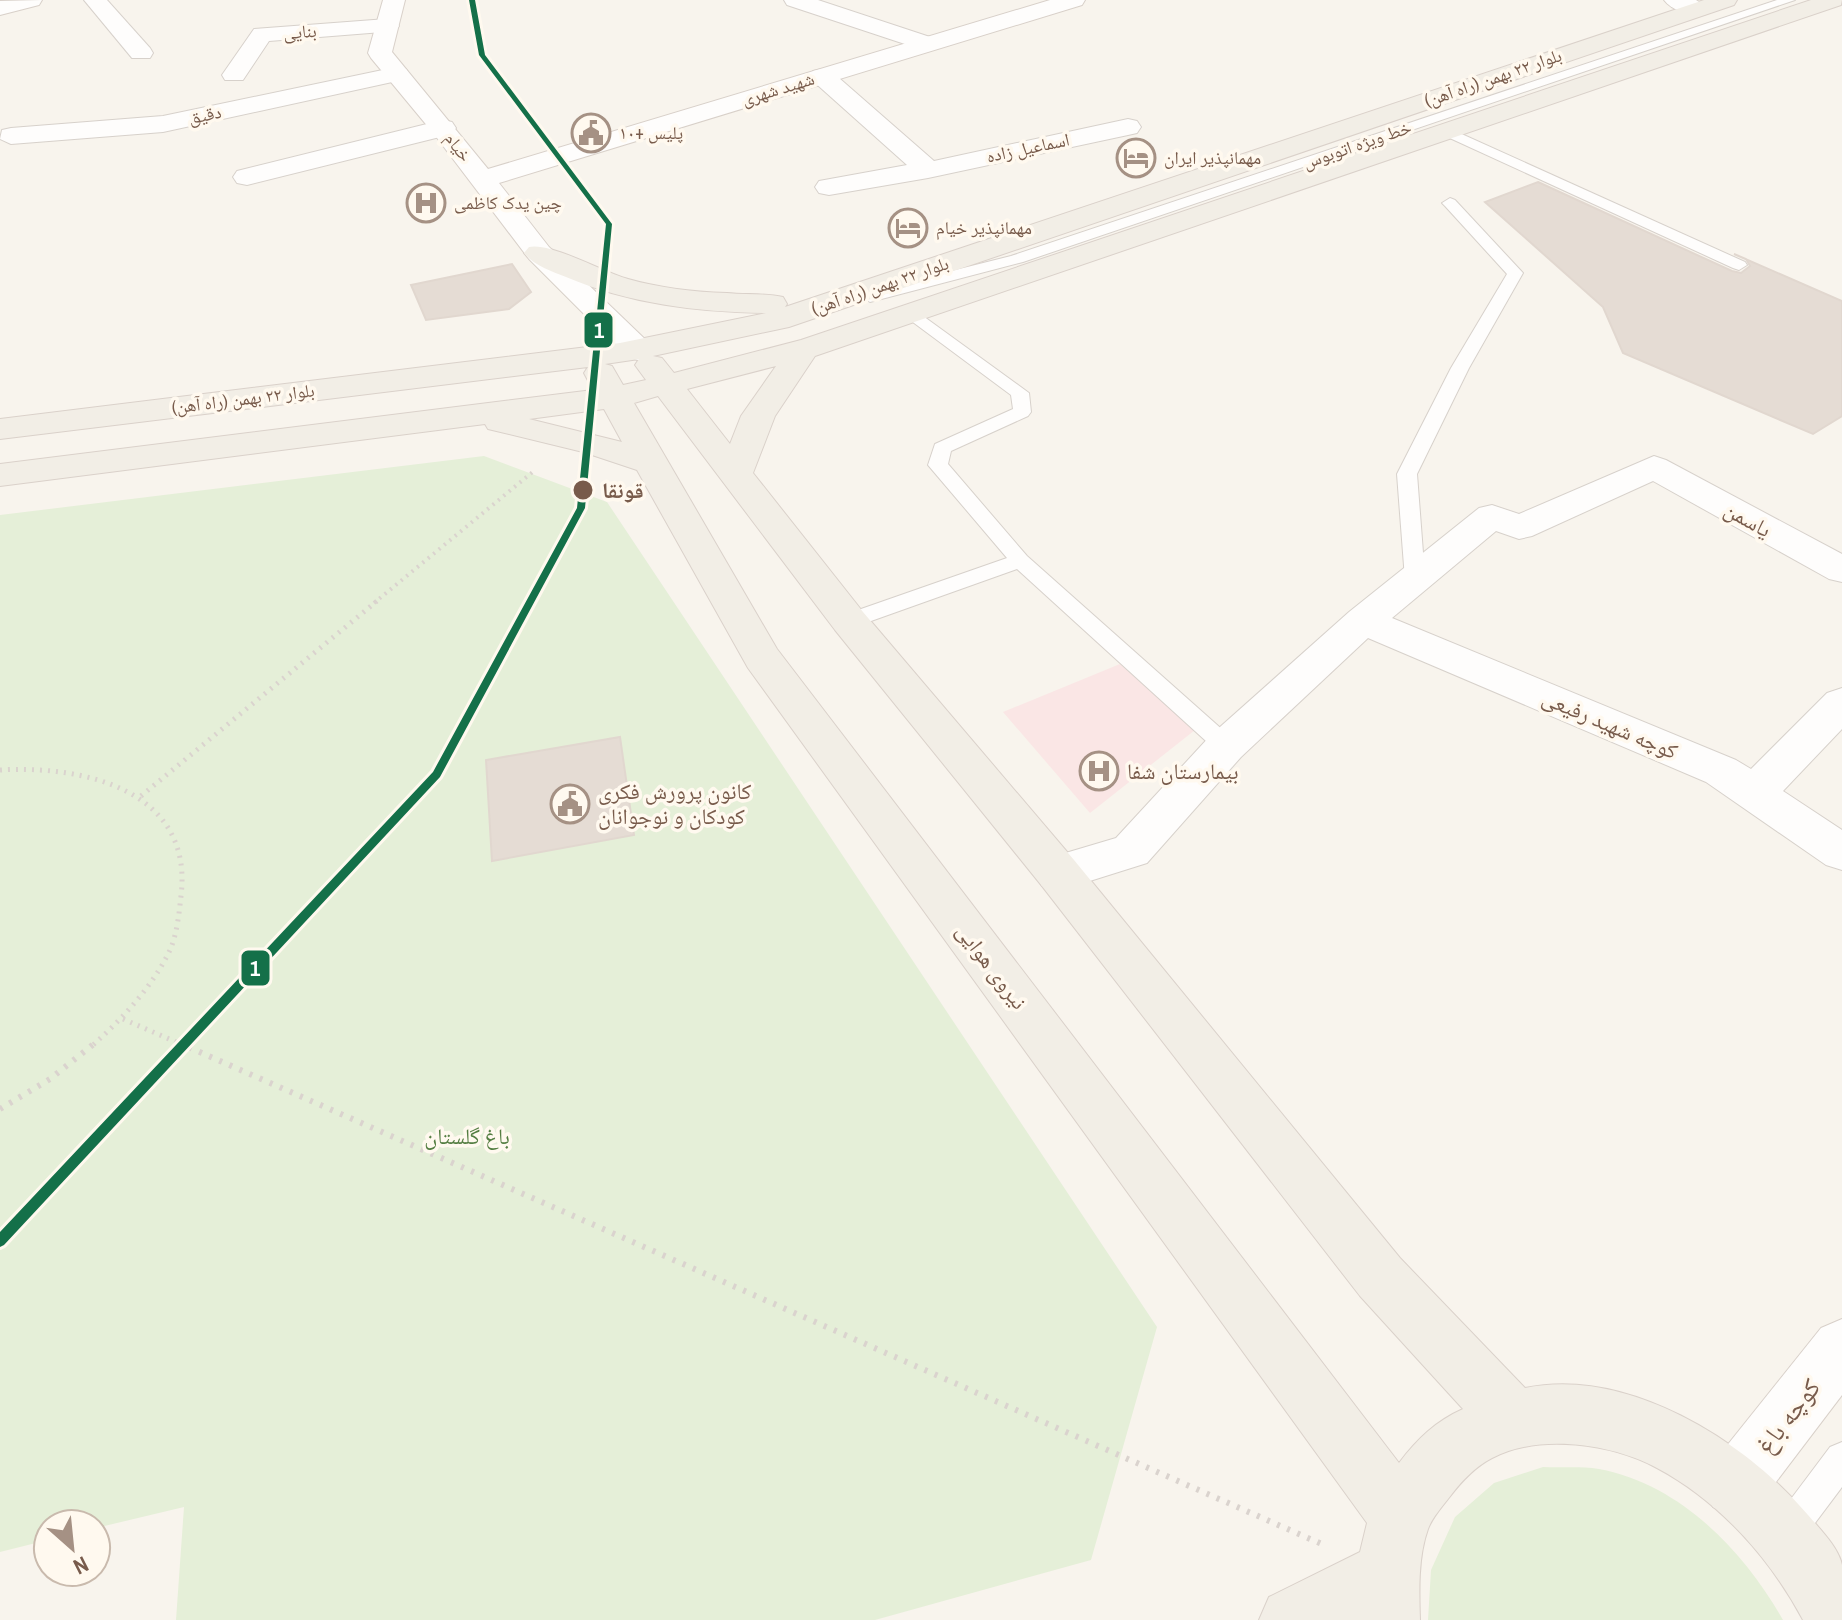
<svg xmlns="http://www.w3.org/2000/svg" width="1842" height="1620" viewBox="0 0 1842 1620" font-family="'Archivo Narrow','Noto Naskh Arabic',sans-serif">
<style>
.medical{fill:#fae6e5}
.green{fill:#e5efd8}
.building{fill:#e5dcd4;stroke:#e1d7cf;stroke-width:2}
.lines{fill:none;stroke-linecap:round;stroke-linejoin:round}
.lane-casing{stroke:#d7d1cb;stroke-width:2}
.street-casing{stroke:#d7d1cb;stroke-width:2}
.secondary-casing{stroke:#d8d0c9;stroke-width:2}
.primary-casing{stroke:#dad1ca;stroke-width:2}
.path-far2{stroke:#dad3ce;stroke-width:4;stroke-dasharray:2 5;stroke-linecap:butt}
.path-far1{stroke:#dad3ce;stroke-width:5;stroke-dasharray:2 6;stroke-linecap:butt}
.path{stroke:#dad3ce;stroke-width:6;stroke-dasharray:3 8;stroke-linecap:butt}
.lane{fill:#fefdfc;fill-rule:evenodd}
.street{fill:#fefdfc;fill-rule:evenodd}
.secondary{fill:#fefdfc;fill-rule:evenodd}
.primary{fill:#f2eee6;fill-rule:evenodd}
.metro-1-casing{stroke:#fff9ef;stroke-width:6}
.metro-1{fill:#147049;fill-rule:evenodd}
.stop-dot{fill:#785b4b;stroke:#fff9ef;stroke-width:3}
.labels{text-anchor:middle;stroke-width:7;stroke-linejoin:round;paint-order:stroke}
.far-street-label{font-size:18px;fill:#785b4b;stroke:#fff9ef}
.far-poi-label{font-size:18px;fill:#785b4b;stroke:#fff9ef;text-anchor:start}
.stop-label{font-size:22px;font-weight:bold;fill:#785b4b;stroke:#fff9ef;text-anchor:start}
.street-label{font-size:22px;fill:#785b4b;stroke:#fff9ef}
.poi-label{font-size:22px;fill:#785b4b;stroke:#fff9ef;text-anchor:start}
.park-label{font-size:22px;fill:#547e42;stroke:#fff9ef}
.near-street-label{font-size:26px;fill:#785b4b;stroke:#fff9ef}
.line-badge{stroke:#fff9ef;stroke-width:3}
.badge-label{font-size:22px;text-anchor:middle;font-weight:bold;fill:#fff}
</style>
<rect width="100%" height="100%" fill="#f8f4ed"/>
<!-- medical -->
<path class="medical" d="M1120 664 1195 730 1090 813 1003 712Z"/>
<!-- green -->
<g class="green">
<path d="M484 456 607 502 1157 1327 1091 1560 875 1620H176L184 1507 96 1528V1524H48V1540L0 1552V515Z"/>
<path d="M1543 1467C1561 1468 1581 1466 1599 1469 1680 1484 1744 1551 1783 1620H1428L1431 1570 1455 1517 1494 1483Z"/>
</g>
<!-- building -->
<g class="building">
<path d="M1538 182 1732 271 1741 273 1750 266 1746 259 1734 254 1842 301V416L1813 434 1623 353 1603 307 1485 202Z"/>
<path d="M512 264 531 292 509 309 426 320 411 285Z"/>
<path d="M620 737 634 835 492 861 486 760Z"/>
</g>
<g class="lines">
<defs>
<g id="lane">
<path d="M1777 0H1795L1023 262 870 302 862 297 864 293 1011 256Z"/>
<path d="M1446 127 1745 262 1747 265 1739 270 1733 268 1441 134V128Z"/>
<path d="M1450 198 1455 200 1523 273 1469 368 1417 474 1425 579 1415 586 1405 579 1397 474 1451 368 1507 274 1445 206 1442 203Z"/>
<path d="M912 308 1029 393 1031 412 1028 416 951 451 948 464 1027 556 1234 740 1238 746 1234 752 1226 754 1218 752 1017 569 857 626H841L838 621 841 616 1007 558 928 465 935 444 1013 409 1011 395 906 317 904 313Z"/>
<path d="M1842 1442V1487L1797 1547 1785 1552 1773 1547 1768 1535 1773 1523 1830 1447Z"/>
</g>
<g id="street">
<path d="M84 0H107L150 48 153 53 150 58H132Z"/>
<path d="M784 0H818L936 39 940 44 936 49H920L787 5Z"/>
<path d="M387 19 395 21 399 26 395 31 269 41 243 80H225L222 75 254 29Z"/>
<path d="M397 67 406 69 409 74 406 79 163 132 11 144 0 139 2 130 11 128 163 116Z"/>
<path d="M822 69 831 71 934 161 1128 119 1137 121 1141 127 1137 133 1128 135 928 178 829 195 819 193 815 187 819 181 907 165 813 81 810 76 813 71Z"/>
<path d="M443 120 452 122 456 128 452 134 247 185 237 183 233 177 237 171Z"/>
<path d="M1654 456 1666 460 1842 554V582L1829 579 1653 481 1532 536 1519 539 1496 531 1392 618 1736 760 1751 769 1827 693 1842 688V729L1783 791 1842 830V870L1826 865 1706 782 1368 638 1241 757 1147 863 1058 891 1042 886 1035 873 1042 860 1116 838 1211 735 1349 612 1479 508 1492 505 1519 514Z"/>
</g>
<g id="secondary">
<path d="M42 0 39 5 0 15V1Z"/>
<path d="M383 0H405L392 52 488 169 1050 0H1085L1082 5 499 183 549 247 649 343 654 350 649 357 638 360 627 357 529 259 434 134 371 58 368 53Z"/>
<path d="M1664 0H1696L1710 9 1706 14C1693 17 1672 11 1664 0Z"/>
<path d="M1842 1319V1395L1757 1507 1735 1516 1713 1507 1704 1485 1713 1463 1821 1328Z"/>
</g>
<path id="primary" d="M1704 0H1737L1734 5 789 327 653 356 662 358 674 373 801 340 1811 0H1842L1841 5 815 356 775 416 753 473 863 612 1074 860 1400 1258 1525 1388C1627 1367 1744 1440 1808 1515 1819 1528 1839 1548 1842 1565 1842 1582 1842 1603 1842 1620H1803C1770 1558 1719 1501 1657 1468 1612 1444 1540 1433 1492 1458 1474 1467 1460 1483 1448 1499 1441 1508 1432 1518 1428 1529 1418 1557 1419 1591 1420 1620H1259L1269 1597 1360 1552 1367 1523 748 668 637 470 583 452 488 429 485 424 0 486V464L593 390 584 373 588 367 0 439V419L620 343 766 313C698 312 630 304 566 277 553 272 533 265 524 253L529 247C550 242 603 272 628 279 660 288 694 292 727 293 746 295 765 293 783 297L787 304 785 307ZM639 359 635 365 646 380 623 385 612 366 605 364ZM776 366 741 416 730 444 687 389ZM658 396 835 630 1042 886 1360 1296 1463 1409C1436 1421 1417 1439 1399 1463L777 649 634 403ZM604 409 622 442 529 419Z"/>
</defs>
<!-- lane casing -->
<use href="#lane" class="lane-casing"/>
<!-- street casing -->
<use href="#street" class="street-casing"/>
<!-- secondary casing -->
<use href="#secondary" class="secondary-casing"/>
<!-- primary casing -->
<use href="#primary" class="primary-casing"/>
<!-- path-far2 -->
<path class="path-far2" d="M374 603 535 470"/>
<!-- path-far1 -->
<g class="path-far1">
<path d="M0 770C83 765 194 790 181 896 179 914 177 934 170 950 153 986 122 1019 93 1045"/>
<path d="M141 796 377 601"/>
<path d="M123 1019 183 1045"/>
</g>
<!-- path -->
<g class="path">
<path d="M179 1043 1324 1545"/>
<path d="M0 1109 50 1079 95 1043"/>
</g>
<!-- lane -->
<use href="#lane" class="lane"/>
<!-- street -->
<use href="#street" class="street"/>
<!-- secondary -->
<use href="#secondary" class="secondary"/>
<!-- primary -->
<use href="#primary" class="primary"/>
<defs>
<path id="metro-1" d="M469 0H475L485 55 612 224 585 508 440 777 4 1245 0 1247V1232L433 772 577 508 606 224 479 55Z"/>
</defs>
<!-- metro-1 casing -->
<use href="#metro-1" class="metro-1-casing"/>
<!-- metro-1 -->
<use href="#metro-1" class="metro-1"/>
</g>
<!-- icons -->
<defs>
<symbol id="civic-ring" viewBox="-11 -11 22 22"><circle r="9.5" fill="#fff9ef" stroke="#a59184" stroke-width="1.5"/><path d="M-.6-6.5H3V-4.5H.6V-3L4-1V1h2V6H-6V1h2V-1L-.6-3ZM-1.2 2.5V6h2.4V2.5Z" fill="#a59184"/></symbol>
<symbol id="hotel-ring" viewBox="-11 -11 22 22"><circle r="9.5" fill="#fff9ef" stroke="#a59184" stroke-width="1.5"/><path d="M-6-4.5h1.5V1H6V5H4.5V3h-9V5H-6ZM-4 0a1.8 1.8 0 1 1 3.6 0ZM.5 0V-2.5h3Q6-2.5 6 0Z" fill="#a59184"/></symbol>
<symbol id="hospital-ring" viewBox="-11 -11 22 22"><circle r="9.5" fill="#fff9ef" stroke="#a59184" stroke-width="1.5"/><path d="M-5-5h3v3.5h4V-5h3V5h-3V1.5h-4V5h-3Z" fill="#a59184"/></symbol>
</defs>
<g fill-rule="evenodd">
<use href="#civic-ring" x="569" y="111" width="44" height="44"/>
<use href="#hotel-ring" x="1114" y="136" width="44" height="44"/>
<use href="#hospital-ring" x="404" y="181" width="44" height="44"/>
<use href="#hotel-ring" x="886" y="206" width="44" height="44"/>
<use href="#hospital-ring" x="1077" y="749" width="44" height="44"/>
<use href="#civic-ring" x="548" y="782" width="44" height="44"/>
</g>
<!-- markers -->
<circle class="stop-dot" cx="583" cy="490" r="11"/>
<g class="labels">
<!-- far-street labels -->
<g class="far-street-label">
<text transform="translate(300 32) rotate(-4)" y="6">بنایی</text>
<text transform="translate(1493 78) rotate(-19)" y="6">بلوار ۲۲ بهمن (راه آهن)</text>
<text transform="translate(778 89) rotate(-17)" y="6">شهید شهری</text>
<text transform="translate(205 115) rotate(-12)" y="6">دقیق</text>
<text transform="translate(1357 145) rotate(-19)" y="6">خط ویژه اتوبوس</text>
<text transform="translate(458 147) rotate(52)" y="6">خیام</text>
<text transform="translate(1028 148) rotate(-12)" y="6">اسماعیل زاده</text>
<text transform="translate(880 286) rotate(-19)" y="6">بلوار ۲۲ بهمن (راه آهن)</text>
<text transform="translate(243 399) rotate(-7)" y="6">بلوار ۲۲ بهمن (راه آهن)</text>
</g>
<!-- far-poi labels -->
<g class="far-poi-label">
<text x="619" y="139">پلیس +۱۰</text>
<text x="1164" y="164">مهمانپذیر ایران</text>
<text x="454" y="209">چین یدک کاظمی</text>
<text x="936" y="234">مهمانپذیر خیام</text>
</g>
<!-- stop labels -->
<g class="stop-label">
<text x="602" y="498">قونقا</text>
</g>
<!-- street labels -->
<g class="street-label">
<text transform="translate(1748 519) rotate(29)" y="8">یاسمن</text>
<text transform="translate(1610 724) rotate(23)" y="8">کوچه شهید رفیعی</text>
<text transform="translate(992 966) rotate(53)" y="8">نیروی هوایی</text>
</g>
<!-- poi labels -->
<g class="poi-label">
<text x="1127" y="779">بیمارستان شفا</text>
<text x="598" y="799">کانون پرورش فکری<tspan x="598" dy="25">کودکان و نوجوانان</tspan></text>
</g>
<!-- park labels -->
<g class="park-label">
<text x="467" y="1144">باغ گلستان</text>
</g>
<!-- near-street labels -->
<g class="near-street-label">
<text transform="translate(1788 1416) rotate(-52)" y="9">کوچه باغ</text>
</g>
</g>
<g class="line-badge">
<rect x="583" y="311" width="31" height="38" rx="8" fill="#147049"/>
<rect x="240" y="949" width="31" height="38" rx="8" fill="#147049"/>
</g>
<g class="badge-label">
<text x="599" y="338">1</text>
<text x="255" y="976">1</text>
</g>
<!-- north arrow -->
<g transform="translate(72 1548) rotate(153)"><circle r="38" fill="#fff9ef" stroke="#c9baad" stroke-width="2"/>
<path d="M0-6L14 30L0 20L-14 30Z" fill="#a59184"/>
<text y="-12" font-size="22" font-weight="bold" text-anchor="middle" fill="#785b4b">N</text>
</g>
</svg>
